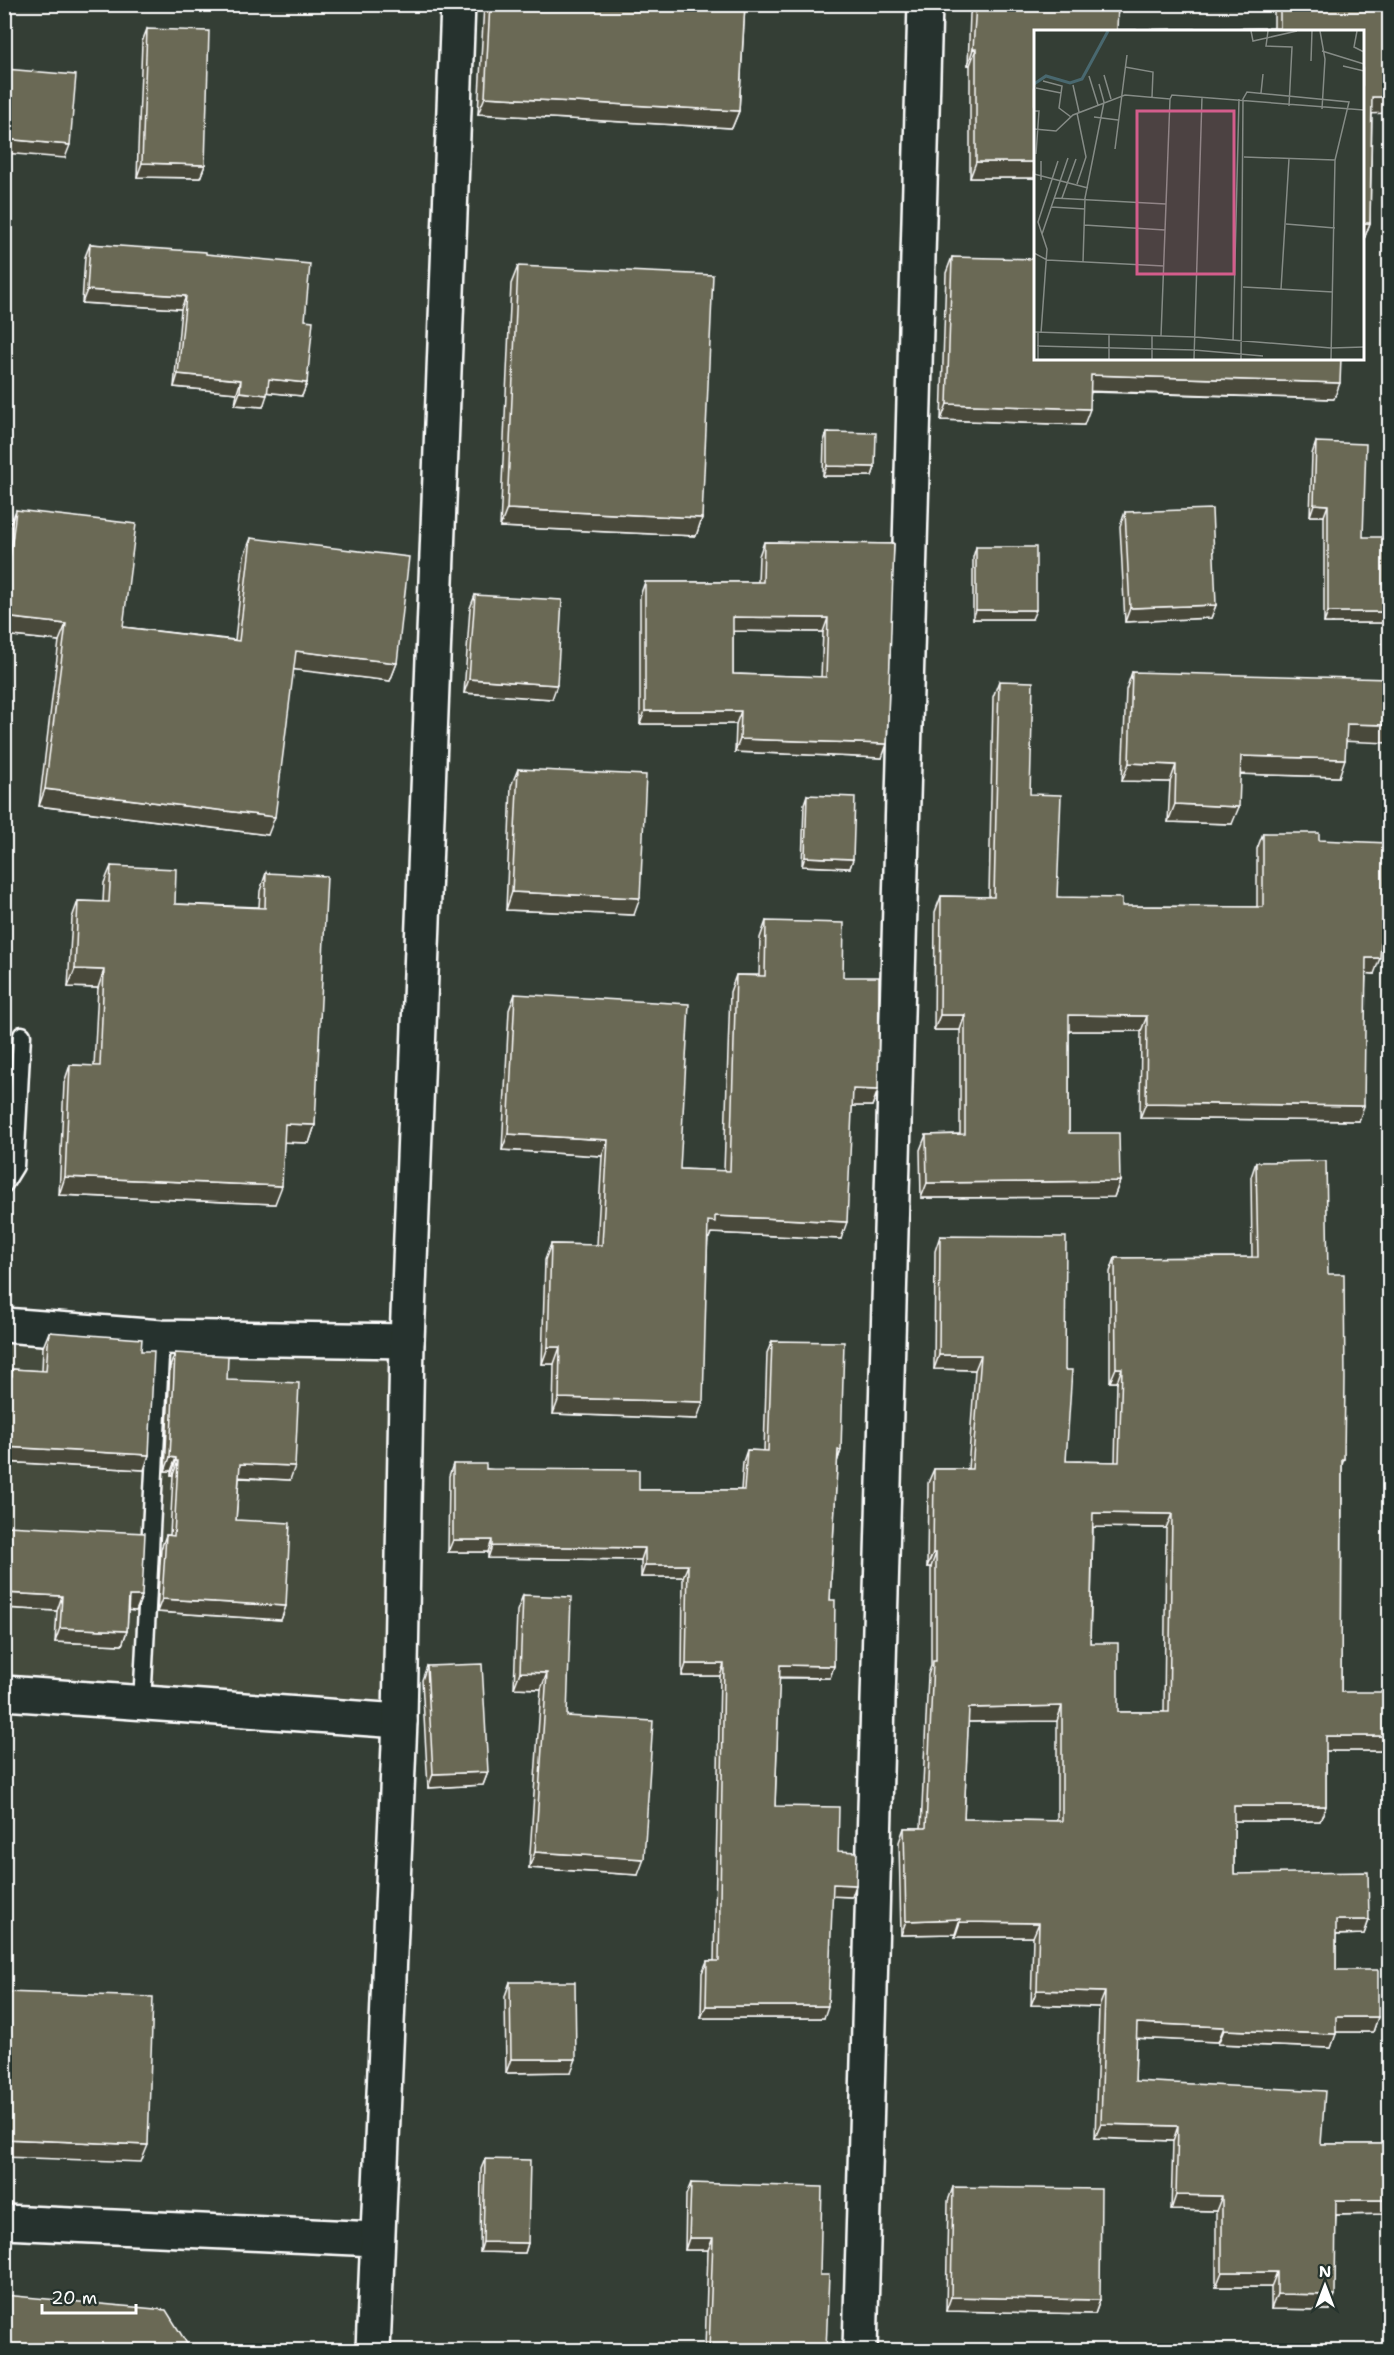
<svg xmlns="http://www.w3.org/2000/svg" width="1394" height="2355" viewBox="0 0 1394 2355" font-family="'Shantell Sans',sans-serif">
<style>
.built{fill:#444b3e}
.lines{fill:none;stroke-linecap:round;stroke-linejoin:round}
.service-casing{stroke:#fff;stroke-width:21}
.minor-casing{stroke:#fff;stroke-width:38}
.service{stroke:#26332d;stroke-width:16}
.minor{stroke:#26332d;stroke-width:33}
.wall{fill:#5b5a48;stroke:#fff;stroke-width:1.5;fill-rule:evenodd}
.shaded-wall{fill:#4a4a3b;stroke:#fff;stroke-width:1.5}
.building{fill:#6a6954;stroke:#fff;stroke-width:1.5;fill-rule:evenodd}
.inset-river{fill:none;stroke:#49686f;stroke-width:3}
.inset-road{fill:none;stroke:#858b86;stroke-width:1.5}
.view{fill:#d45d8c;fill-opacity:0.15;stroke:#d45d8c;stroke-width:3}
.inset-edge{fill:none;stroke:#fff;stroke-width:3}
</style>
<rect width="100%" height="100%" fill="#343e35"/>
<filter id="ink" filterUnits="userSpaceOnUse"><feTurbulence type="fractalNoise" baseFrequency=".0167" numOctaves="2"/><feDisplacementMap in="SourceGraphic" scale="12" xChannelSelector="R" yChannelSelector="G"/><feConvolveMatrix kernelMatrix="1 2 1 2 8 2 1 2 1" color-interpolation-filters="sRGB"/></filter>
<g filter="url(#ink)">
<!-- built -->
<path class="built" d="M4 1324 402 1340 389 1726 5 1699Z"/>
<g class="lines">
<defs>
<g id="service">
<path d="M4 1184 15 1166 22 1035"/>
<path d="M142 1704 161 1337"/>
</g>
<g id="minor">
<path d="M4 1325 161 1337 407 1341"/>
<path d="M4 1693 400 1721"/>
<path d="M4 2222 376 2239"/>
<path d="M373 2350 400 1721 407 1341 458 4"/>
<path d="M860 2350 925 4"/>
</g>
</defs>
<!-- service casing -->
<use href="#service" class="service-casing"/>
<!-- minor casing -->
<use href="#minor" class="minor-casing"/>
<!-- service -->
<use href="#service" class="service"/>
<!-- minor -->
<use href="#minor" class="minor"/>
</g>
<!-- wall -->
<g class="wall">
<path d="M484 4H745L739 111 732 128 478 114Z"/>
<path d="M973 4H1115L1117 30 1274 28V4H1389V113H1372L1370 223 1364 239 1362 32 1035 178H970V65H968L970 14Z"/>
<path d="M147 29 205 165 200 178 137 177 142 42Z"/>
<path d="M90 244 206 254 305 320 307 383 302 396 267 392 263 407 235 405 237 393 174 387 181 309 82 303 85 257Z"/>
<path d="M952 257 1334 399 1091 392 1084 425 941 420 946 273Z"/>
<path d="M518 266 702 518 696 536 500 527 511 284Z"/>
<path d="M827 432 875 467 872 476H823L824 441Z"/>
<path d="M1316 442 1363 537 1386 623H1324V516H1310L1312 454Z"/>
<path d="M16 510 123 627 235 640 244 556 251 538 397 663 390 681 293 669 268 835 39 806 59 641 4 635V569L9 528Z"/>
<path d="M1125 512 1216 605 1211 618 1125 622 1120 526Z"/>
<path d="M764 542 894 544 882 758 735 752 736 724H640V596L645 582H758L759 556ZM733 631 823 632 821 677 733 674Z"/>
<path d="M976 547 1032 619H973V557Z"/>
<path d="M475 595 552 699 464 693 470 608Z"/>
<path d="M1132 672 1346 741 1339 777 1240 774 1232 824 1168 822 1170 782 1122 781 1126 690Z"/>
<path d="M999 681 1057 897 1122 906 1257 907V849L1263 833 1319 840 1374 974 1366 973 1359 1121 1140 1118 1141 1031H1069V1133L1120 1181 1114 1197 921 1198 920 1150 926 1135 960 1134V1030H934L935 912 941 896 989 897 993 697Z"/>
<path d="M518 769 634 915 506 910 511 786Z"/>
<path d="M807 795 853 859 850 868 802 866 804 804Z"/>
<path d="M111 866 175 904 259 907 260 891 266 873 315 1125 309 1143 284 1142 275 1204 59 1195 64 1083 70 1065 94 1066 98 988 68 987 72 918 78 901 103 902 104 883Z"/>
<path d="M766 921 843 977 878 1090 872 1106H852L841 1239 711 1233 709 1238H708L697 1419 553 1414 554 1364H542L545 1260 551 1244 597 1245 602 1156 502 1150 509 1010 515 994 680 1169 724 1171 730 992 736 975H759L760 938Z"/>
<path d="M1256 1162 1328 1274 1344 1459 1342 1465 1341 1692 1389 1751H1326V1806L1320 1821H1234V1874L1369 1920 1364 1934 1336 1935V1970L1378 2017 1373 2032H1336L1331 2048 1218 2044V2042L1136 2038 1135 2081 1321 2144H1389V2214L1336 2215 1330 2310 1271 2309V2287H1216V2211L1171 2210 1173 2141 1095 2138 1099 2007 1031 2005 1033 1937H955V1934L901 1935 899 1842 904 1828H921L928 1675 931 1666V1567H927L928 1483 934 1469H968L975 1370 934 1369 935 1251 940 1236 1065 1370 1066 1461 1115 1462 1117 1382H1110V1272L1115 1258 1252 1257 1251 1177ZM1093 1527 1166 1528 1164 1712H1118L1090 1643ZM1057 1721V1821L964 1819 968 1722Z"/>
<path d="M49 1332 141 1351 149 1455 144 1470 4 1462V1375L10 1376 12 1369 42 1371 43 1347Z"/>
<path d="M772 1341 841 1450 837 1462 830 1600 834 1666 830 1678H779L775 1806 838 1851 852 1897 832 1896 824 2018H701L702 1973 707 1961H714L720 1676H682L683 1577H641V1560L488 1558V1552H448L449 1476 453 1464 639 1490H741L743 1462 747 1450 764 1451 767 1353Z"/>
<path d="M175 1353 227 1380 290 1480 239 1478 236 1520 286 1606 281 1620 157 1612 161 1549 166 1535H170L173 1475H171V1471H165L170 1367Z"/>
<path d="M6 1526 142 1596 136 1611 128 1610 127 1631 122 1645 55 1642 57 1611 4 1608V1531Z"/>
<path d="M523 1595 567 1716 638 1875 529 1868 541 1689 514 1688 517 1611Z"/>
<path d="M427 1666 488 1772 483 1785 428 1788 422 1680Z"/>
<path d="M510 1982 571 2072 506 2073 505 1996Z"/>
<path d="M485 2159 528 2243 525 2253 480 2252 481 2169Z"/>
<path d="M691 2183 820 2275 826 2350H705L708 2250H685L686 2195Z"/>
<path d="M953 2187 1100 2300 1095 2314 946 2311 948 2201Z"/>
</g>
<!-- shaded-wall -->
<g class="shaded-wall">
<path d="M973 49H976L970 65H968Z"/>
<path d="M485 97 739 111 732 128 478 114Z"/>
<path d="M1372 97H1389V113L1366 114Z"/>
<path d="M4 139 70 145 65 158 4 153Z"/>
<path d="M976 162H1035V178H970Z"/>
<path d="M142 163 205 165 200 178 137 177Z"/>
<path d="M1362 223H1370L1364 239H1362Z"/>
<path d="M87 290 186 296 181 309 82 303Z"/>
<path d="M178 374 241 380 237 393 174 387Z"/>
<path d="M1091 375 1340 383 1334 399 1085 391Z"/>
<path d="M269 379 307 383 302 396 264 392Z"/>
<path d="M240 392 267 395 263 407 235 405Z"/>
<path d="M947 404 1090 409 1084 425 941 420Z"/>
<path d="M827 466 875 467 872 476H823Z"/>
<path d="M1314 504 1328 505 1324 516H1310Z"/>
<path d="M507 509 702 518 696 536 500 527Z"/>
<path d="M1216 605 1211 618 1125 622 1130 608Z"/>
<path d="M976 610H1036L1032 619H973Z"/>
<path d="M1328 612H1389V614L1386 623H1324Z"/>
<path d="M4 617 66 624 59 641 4 635Z"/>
<path d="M733 617 828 618 823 632 728 631Z"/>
<path d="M296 651 397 663 390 681 289 669Z"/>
<path d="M469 679 557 685 552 699 464 693Z"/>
<path d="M645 711H741L736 724H640Z"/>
<path d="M1347 724 1389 725V743L1340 741Z"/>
<path d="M740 739 887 744 882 758 735 752Z"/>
<path d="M1241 756 1345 759 1339 777 1234 774Z"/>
<path d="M1129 763 1176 765 1170 782 1122 781Z"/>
<path d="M45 789 275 817 268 835 39 806Z"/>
<path d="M1175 804 1239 807 1232 824 1168 822Z"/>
<path d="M805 857 853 859 850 868 802 866Z"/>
<path d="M512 892 640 898 634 915 506 910Z"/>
<path d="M1366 958H1380L1374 974 1360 973Z"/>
<path d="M75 969 104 970 98 988 68 987Z"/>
<path d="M940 1015H965L960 1030H934Z"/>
<path d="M1069 1015 1147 1016 1141 1031H1063Z"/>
<path d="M853 1089 878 1090 872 1106H847Z"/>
<path d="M1146 1103 1364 1106 1359 1121 1140 1118Z"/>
<path d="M285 1124 315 1125 309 1143 278 1142Z"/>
<path d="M508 1134 608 1140 602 1156 502 1150Z"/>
<path d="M65 1177 282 1186 275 1204 59 1195Z"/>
<path d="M1120 1181 1114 1197 921 1198 927 1183Z"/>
<path d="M715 1216 847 1222 841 1239 711 1233 709 1238H702L708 1221Z"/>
<path d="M548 1347H560L554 1364H542Z"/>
<path d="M939 1355H981L975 1370 934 1369Z"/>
<path d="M1116 1368H1122L1117 1382H1110Z"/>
<path d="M559 1398 703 1402 697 1419 553 1414Z"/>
<path d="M4 1447 149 1455 144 1470 4 1462Z"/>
<path d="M838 1450H841L837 1462Z"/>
<path d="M170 1457 176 1458 171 1471H165Z"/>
<path d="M176 1461H178L173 1475H171Z"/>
<path d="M240 1464 295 1466 290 1480 235 1477Z"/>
<path d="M1093 1513 1172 1514 1166 1528 1088 1527Z"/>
<path d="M453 1540H492L488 1552H448Z"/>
<path d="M492 1546 645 1548 641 1560 488 1558Z"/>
<path d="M933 1553H936L931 1567H927Z"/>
<path d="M645 1565H688L683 1577H641Z"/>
<path d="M4 1593 62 1596 57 1611 4 1608Z"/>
<path d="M129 1596H142L136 1611 124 1610Z"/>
<path d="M162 1599 286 1606 281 1620 157 1612Z"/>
<path d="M60 1628 127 1631 122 1645 55 1642Z"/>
<path d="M686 1664H724L720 1676H682Z"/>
<path d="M780 1665 834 1666 830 1678 775 1677Z"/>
<path d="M520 1672 547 1673 541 1689 514 1688Z"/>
<path d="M1062 1706 1057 1721 963 1722 969 1708Z"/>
<path d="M1326 1736H1389V1751H1321Z"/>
<path d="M488 1772 483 1785 428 1788 433 1774Z"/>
<path d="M1234 1806H1326L1320 1821H1229Z"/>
<path d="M535 1852 644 1859 638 1875 529 1868Z"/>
<path d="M833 1884 856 1885 852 1897 828 1896Z"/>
<path d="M960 1919 955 1934 901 1935 906 1921Z"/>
<path d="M1336 1920H1369L1364 1934 1331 1935Z"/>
<path d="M960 1922 1039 1923 1033 1937H955Z"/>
<path d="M1037 1990 1105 1992 1099 2007 1031 2005Z"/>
<path d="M706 2006H828L824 2018H701Z"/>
<path d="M1336 2017H1378L1373 2032H1331Z"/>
<path d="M1137 2023 1224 2027 1218 2042 1132 2038Z"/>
<path d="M1224 2030 1336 2034 1331 2048 1218 2044Z"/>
<path d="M511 2059H576L571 2072 506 2073Z"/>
<path d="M1101 2124 1178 2126 1173 2141 1095 2138Z"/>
<path d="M4 2139 148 2145 141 2162 4 2157Z"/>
<path d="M1176 2195 1222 2196 1216 2211 1171 2210Z"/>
<path d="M1336 2200H1389V2214L1330 2215Z"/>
<path d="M689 2238H713L708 2250H685Z"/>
<path d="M483 2242 528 2243 525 2253 480 2252Z"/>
<path d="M1222 2272H1277L1271 2287H1216Z"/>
<path d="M1277 2294 1335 2295 1330 2310 1271 2309Z"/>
<path d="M951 2297 1100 2300 1095 2314 946 2311Z"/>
</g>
<!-- building -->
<g class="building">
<path d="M490 4H745L739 111 485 97Z"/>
<path d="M976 4 1118 5 1117 30 1280 28V4H1389V97H1372L1370 223H1362V32H1035V162H976V49H973Z"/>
<path d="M147 29 209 31 205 165 142 163Z"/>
<path d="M5 69 76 75 70 145 4 139Z"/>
<path d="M90 244 206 252V254L310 264 305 320 313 321 307 383 269 379 267 395 240 392 241 380 178 374 186 296 87 290Z"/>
<path d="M952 257 1035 259V358H1341L1340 383 1091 375 1090 409 947 404Z"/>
<path d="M518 266 713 275 702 518 507 509Z"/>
<path d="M827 432 876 433 875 467 827 466Z"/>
<path d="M1316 442 1366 444 1363 537H1389V612H1328V505L1314 504Z"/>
<path d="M1212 509 1216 605 1130 608 1125 512Z"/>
<path d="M16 510 136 524 123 627 239 641 251 538 409 557 397 663 296 651 275 817 45 789 66 624 4 617V575H8Z"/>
<path d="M764 542 894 544 887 744 740 739 741 711H645V582H763ZM733 617 828 618 826 677 733 674Z"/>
<rect x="976" y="547" width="60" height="63"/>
<path d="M475 595 562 600 557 685 469 679Z"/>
<path d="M1132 672 1389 679V725L1347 724 1345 759 1241 756 1239 807 1175 804 1176 765 1129 763Z"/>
<path d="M999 681 1033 682 1030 794 1061 795 1057 897 1122 898V906L1263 907V833H1319V840L1388 843 1380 958H1366L1364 1106 1146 1103 1147 1016 1069 1015V1133H1119L1120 1181 927 1183 926 1135 965 1134V1015H940L941 896 994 897Z"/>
<path d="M518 769 646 775 640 898 512 892Z"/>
<path d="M807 795 855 797 853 859 805 857Z"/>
<path d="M111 866 176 869 175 904 265 908 266 873 327 876 315 1125 285 1124 282 1186 65 1177 70 1065 100 1066 104 970 75 969 78 901 109 902Z"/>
<path d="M766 921 844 923 843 977H879L878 1090 853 1089 847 1222 715 1216V1222L708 1221 703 1402 559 1398 560 1347H548L551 1244 602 1245 608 1140 508 1134 515 994 689 1004 680 1169 730 1171 736 975 765 976Z"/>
<path d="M1326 1161 1328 1274H1344L1345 1379 1344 1459H1342L1341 1692H1389V1736H1326V1806H1234V1874L1368 1872 1369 1920H1336V1970H1378V2017H1336V2034L1224 2030V2027L1137 2023 1135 2081 1325 2091 1321 2144H1389V2200H1336L1335 2295 1277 2294V2272H1222V2196L1176 2195 1178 2126 1101 2124 1105 1992 1037 1990 1039 1923 960 1922V1919L906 1921 904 1828H926L933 1661H936V1553H933L934 1469H972L981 1355H939L940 1236 1066 1237 1065 1370H1072L1066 1461 1119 1462 1122 1368H1116L1115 1258 1258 1257 1256 1162ZM1093 1513 1172 1514 1169 1712H1118V1643H1090ZM1062 1706V1821L964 1819 969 1708Z"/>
<path d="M49 1332 142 1339 141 1351H154L149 1455 4 1447V1375L12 1376V1369L46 1371Z"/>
<path d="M772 1341 844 1342 841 1450H838L830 1600H835L834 1666 780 1665 775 1806 839 1807 838 1851 857 1852 856 1885 833 1884 828 2006H706L707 1961H719L724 1664H686L688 1565H645V1548L492 1546V1540H453V1464H486V1469L639 1470V1490H744L747 1450 768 1451Z"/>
<path d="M175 1353 228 1356 227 1380 299 1383 295 1466 240 1464 236 1520 290 1523 286 1606 162 1599 166 1535 174 1536 178 1461H176V1458L170 1457Z"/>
<path d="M6 1526 145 1533 142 1596H129L127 1631 60 1628 62 1596 4 1593V1533H6Z"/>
<path d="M523 1595 571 1597 567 1716 653 1721 644 1859 535 1852 547 1673 520 1672Z"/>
<path d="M482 1664 488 1772 433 1774 427 1666Z"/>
<path d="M510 1982H575L576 2059H511Z"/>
<path d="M4 1992 153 1997 148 2145 4 2139Z"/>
<path d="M485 2159 530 2160 528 2243 483 2242Z"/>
<path d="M691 2183 822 2187 820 2275H829L826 2350H709L713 2238H689Z"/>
<path d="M953 2187 1101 2189 1100 2300 951 2297Z"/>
<path d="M4 2295 166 2310 191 2350H4Z"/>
</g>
</g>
<!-- overview -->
<g transform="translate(1034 30)">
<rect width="330" height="330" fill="#343e35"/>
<path class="inset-river" d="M0 54 12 46 36 53 48 49 74 1"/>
<path class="inset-road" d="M217 1 219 11 263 1M234 1 232 16 258 17 255 76M286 1 291 29 288 79M323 1 320 17 330 22M288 21 330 34M277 31 278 1M309 36 330 41M91 37 119 42 118 67M70 45 77 69M55 46 64 75M9 51 28 56 25 78 37 87M39 55 45 82M2 58 27 63M227 63 229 44M0 81H5L2 124M60 87 84 90M0 99 22 101 39 85 91 65 136 69 138 65 330 80M81 119 93 25M210 127 301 130M0 144 54 158M7 150V131M43 154 52 127 43 83M20 168 132 174M28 168 42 129M17 177 51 179M252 194 301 198M50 195 131 200M8 204 34 128M0 223 13 230 130 236M49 232 51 168 70 72 65 54M209 257 299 262M247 259 255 129M0 302 161 307 297 318 330 317M4 303V329M7 303 13 219 4 192 24 131M75 305V329M127 306 136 69M199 311 205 69M3 316 160 320 229 326M118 329V306M160 329 168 67M207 329 209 69 213 62 315 72 301 130 297 329"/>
<path class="view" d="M103 81H200V244H103Z"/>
<rect width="330" height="330" class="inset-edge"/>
</g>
<!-- margin -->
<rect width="1394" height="2355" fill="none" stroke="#26332d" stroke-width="24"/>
<rect x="12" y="12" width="1370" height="2331" fill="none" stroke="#fff" stroke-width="2" filter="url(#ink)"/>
<!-- north arrow -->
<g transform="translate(1325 2286)" stroke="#26332d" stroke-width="4.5" paint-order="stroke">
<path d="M0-4.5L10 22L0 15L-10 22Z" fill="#ffffff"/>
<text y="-9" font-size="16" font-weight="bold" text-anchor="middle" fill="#ffffff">N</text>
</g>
<!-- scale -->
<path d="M42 2304v9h94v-9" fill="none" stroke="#ffffff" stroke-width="3"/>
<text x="51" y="2304" font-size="18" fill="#ffffff" stroke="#26332d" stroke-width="4.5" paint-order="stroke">20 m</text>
</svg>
